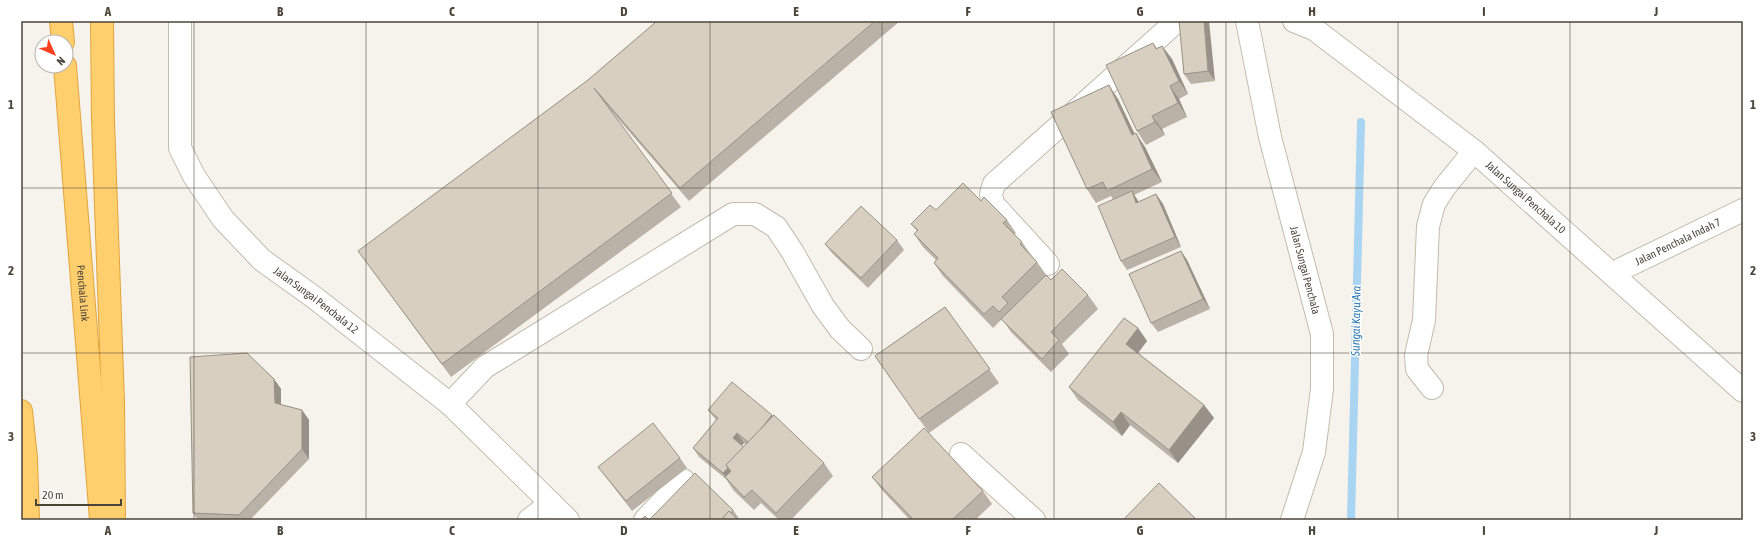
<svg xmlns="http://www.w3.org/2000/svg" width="1764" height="541" viewBox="0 0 1764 541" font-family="'Asap Condensed',sans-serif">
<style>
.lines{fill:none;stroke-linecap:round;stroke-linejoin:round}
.stream{stroke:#a9d4f2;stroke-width:8}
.minor-casing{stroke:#c2bbae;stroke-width:24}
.highway-casing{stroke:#e0a43c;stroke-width:24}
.minor{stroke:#fff;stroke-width:22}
.highway{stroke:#ffcf6e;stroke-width:22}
.wall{fill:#bab2a6;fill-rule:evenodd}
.shaded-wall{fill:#979187}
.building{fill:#d8cfc1;stroke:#979187}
.grid{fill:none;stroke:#4b4439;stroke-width:1;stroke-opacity:0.55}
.labels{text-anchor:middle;stroke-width:3;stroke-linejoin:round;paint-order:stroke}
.street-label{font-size:11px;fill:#4b4439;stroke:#fff}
.water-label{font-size:12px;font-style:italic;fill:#2e7ab2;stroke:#fff}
.neatline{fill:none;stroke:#4b4439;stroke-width:1.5}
.grid-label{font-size:13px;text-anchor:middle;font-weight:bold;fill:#4b4439}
</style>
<rect width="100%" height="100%" fill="#f6f3ec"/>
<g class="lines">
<!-- stream -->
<path class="stream" d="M1351 520 1361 122"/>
<defs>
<g id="minor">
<path id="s1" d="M180 21V148L194 176 223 219 262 260 315 298 450 404 568 520"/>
<path id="s2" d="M1247 21 1270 137 1322 334V389L1314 452 1292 520"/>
<path id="s3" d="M1294 21 1314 29 1474 151 1743 391"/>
<path d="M1048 264 993 204 991 194 994 184 1177 21"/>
<path id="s4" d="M1613 273 1743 210"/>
<path d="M1432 388 1417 369 1416 355 1424 320 1428 226 1434 204 1444 188 1474 151"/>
<path d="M450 404 485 367 733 214H755L776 227 792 251 823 306 840 329 861 349"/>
<path d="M961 454 1034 520"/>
<path d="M529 520 551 503"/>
<path d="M645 520 683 480"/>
</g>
<g id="highway">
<path d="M61 21 63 42"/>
<path d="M102 21 103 121 113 402 114 520"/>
<path id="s5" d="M65 66 101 520"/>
<path d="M21 411 26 458 28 520"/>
</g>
</defs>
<!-- minor casing -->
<use href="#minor" class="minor-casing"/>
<!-- highway casing -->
<use href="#highway" class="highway-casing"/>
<!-- minor -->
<use href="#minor" class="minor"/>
<!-- highway -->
<use href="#highway" class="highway"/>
</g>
<!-- wall -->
<g class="wall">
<path d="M657 21H900L689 201 607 106 681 207 451 377 358 251 588 80Z"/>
<path d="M1179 21 1215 81 1191 84 1184 74Z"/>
<path d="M1153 43 1157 48 1162 46 1172 59 1188 94 1179 99 1187 117 1162 129 1165 135 1146 145 1137 131Z"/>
<path d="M1118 99 1135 134 1145 147 1162 182 1134 195 1139 202 1156 194 1163 204 1181 247 1127 270 1121 261 1113 199 1111 196 1096 203 1087 189Z"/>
<path d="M981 201 1007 220 1016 233 1014 235 1022 242 1031 255 1037 262 1047 276 1051 280 1088 295 1098 309 1062 344 1069 354 1051 372 1011 332 1002 319 993 328 943 276 934 263 936 260 923 247 914 234 917 231 911 224 936 210Z"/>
<path d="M897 240 904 250 868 288 832 253 825 244Z"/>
<path d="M1181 251 1187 260 1210 309 1158 332 1151 323Z"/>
<path d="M945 307 999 383 929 433 875 356Z"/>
<path d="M1138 328 1147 341 1138 353 1204 405 1214 418 1178 463 1130 425 1122 436 1078 400 1069 387Z"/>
<path d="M274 379 281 389V405L302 410 309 420V459L250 520H198L193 513Z"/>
<path d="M708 410 772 415 824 463 833 476 791 520H779L761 503 754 510 734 491 726 479 699 457 693 448 716 420ZM744 443 746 445 744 447 742 445Z"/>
<path d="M680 458 687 468 632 511 605 476 598 467Z"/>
<path d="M872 477 983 491 992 504 975 520H910L882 490Z"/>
<path d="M733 510 740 520H650Z"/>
</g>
<!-- shaded-wall -->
<g class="shaded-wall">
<path d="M1204 21H1209L1215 81 1208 71Z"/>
<path d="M1162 46 1172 59 1188 94 1179 81Z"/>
<path d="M1109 85 1118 99 1141 148 1132 135Z"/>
<path d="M1170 86 1179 99 1187 117 1178 103Z"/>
<path d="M1152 116 1162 129 1165 135 1155 122Z"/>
<path d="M1136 133 1145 147 1162 182 1152 169Z"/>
<path d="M1132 191 1138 201 1143 212 1136 203Z"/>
<path d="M1156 194 1163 204 1181 247 1175 237Z"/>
<path d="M1181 251 1187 260 1210 309 1203 299Z"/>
<path d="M1138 328 1147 341 1135 357 1126 344Z"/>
<path d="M274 379 281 389V413L275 403Z"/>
<path d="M1204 405 1214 418 1178 463 1169 450Z"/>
<path d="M302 410 309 420V459L302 449Z"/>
<path d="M1121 412 1130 425 1122 436 1113 422Z"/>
<path d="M772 415 779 425 749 443Z"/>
<path d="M737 433 744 443 740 448 733 438Z"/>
<path d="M728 468 734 477 730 483 723 473Z"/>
</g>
<!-- building -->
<g class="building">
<path d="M657 21H875L680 188 594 88 672 193 442 364 358 251 588 80Z"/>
<path d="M1179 21H1204L1208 71 1184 74Z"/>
<path d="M1153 43 1156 49 1162 46 1179 81 1170 86 1178 103 1152 116 1155 122 1137 131 1106 65Z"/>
<path d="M1109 85 1132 135 1136 133 1152 169 1107 191 1103 182 1087 189 1051 112Z"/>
<path d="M963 183 981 201 984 197 1007 220 1003 223 1022 242 1020 244 1037 262 1002 297 1008 303 999 312 993 306 984 314 934 263 938 258 914 234 918 230 911 224 930 205 936 210Z"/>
<path d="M1132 191 1136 203 1156 194 1175 237 1121 261 1098 206Z"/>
<path d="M861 206 897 240 861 278 825 244Z"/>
<path d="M1181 251 1203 299 1151 323 1129 274Z"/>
<path d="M1062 269 1088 295 1051 332 1059 340 1042 359 1001 319 1046 275 1051 280Z"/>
<path d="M945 307 990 369 919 419 875 356Z"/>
<path d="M1124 318 1138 328 1126 344 1204 405 1169 450 1121 412 1113 422 1069 387Z"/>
<path d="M247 353 274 379 275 403 302 410V449L239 515 193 513 190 357Z"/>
<path d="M732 382 772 415 756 435 748 442 737 433 733 438 744 447 726 465 728 468 723 473 693 448 718 418 708 410Z"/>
<path d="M774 415 824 463 776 513 752 490 744 497 725 477 731 471 726 465Z"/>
<path d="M653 423 680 458 626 501 598 467Z"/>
<path d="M924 428 983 491 952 520H914L872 477Z"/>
<path d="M695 473 733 510 731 513 729 511 721 520H650V519Z"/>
<path d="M1159 483 1197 520H1123Z"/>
<path d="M729 511 738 520H721Z"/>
<path d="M645 516 649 520H641Z"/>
</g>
<!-- grid -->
<path class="grid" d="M194 21V520M366 21V520M538 21V520M710 21V520M882 21V520M1054 21V520M1226 21V520M1398 21V520M1570 21V520M21 188H1743M21 353H1743"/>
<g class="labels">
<!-- street labels -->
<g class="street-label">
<text dy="4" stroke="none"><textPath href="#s3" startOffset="292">Jalan Sungai Penchala 10</textPath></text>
<text dy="4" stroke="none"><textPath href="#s4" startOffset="72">Jalan Penchala Indah 7</textPath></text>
<text dy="4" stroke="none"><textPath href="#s2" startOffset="256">Jalan Sungai Penchala</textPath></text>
<text dy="4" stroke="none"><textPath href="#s5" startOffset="228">Penchala Link</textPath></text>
<text dy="4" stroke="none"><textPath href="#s1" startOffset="334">Jalan Sungai Penchala 12</textPath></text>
</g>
<!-- water labels -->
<g class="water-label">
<text transform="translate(1356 321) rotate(-89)" y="4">Sungai Kayu Ara</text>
</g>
</g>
<!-- border -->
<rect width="1764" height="541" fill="none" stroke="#ffffff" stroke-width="44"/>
<!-- north arrow -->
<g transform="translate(54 54) rotate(135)"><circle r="19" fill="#ffffff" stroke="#b7b4b0"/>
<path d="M0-3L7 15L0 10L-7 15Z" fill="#fc3f1d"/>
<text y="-6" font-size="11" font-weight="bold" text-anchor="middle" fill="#4b4439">N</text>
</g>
<!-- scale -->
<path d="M36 499v6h85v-6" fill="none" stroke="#4b4439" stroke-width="2"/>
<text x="42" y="499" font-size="12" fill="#4b4439" stroke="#ffffff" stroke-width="3" paint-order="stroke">20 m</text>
<rect x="22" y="22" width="1720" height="497" class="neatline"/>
<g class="grid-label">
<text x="108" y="16">A</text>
<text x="280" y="16">B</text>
<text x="452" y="16">C</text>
<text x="624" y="16">D</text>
<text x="796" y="16">E</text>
<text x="968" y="16">F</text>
<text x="1140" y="16">G</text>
<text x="1312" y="16">H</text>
<text x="1484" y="16">I</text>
<text x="1656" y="16">J</text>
<text x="11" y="109">1</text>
<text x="1753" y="109">1</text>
<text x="11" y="275">2</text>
<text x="1753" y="275">2</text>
<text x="11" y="441">3</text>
<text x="1753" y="441">3</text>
<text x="108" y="535">A</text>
<text x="280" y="535">B</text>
<text x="452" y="535">C</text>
<text x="624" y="535">D</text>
<text x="796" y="535">E</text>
<text x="968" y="535">F</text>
<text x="1140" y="535">G</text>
<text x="1312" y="535">H</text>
<text x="1484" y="535">I</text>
<text x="1656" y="535">J</text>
</g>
</svg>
